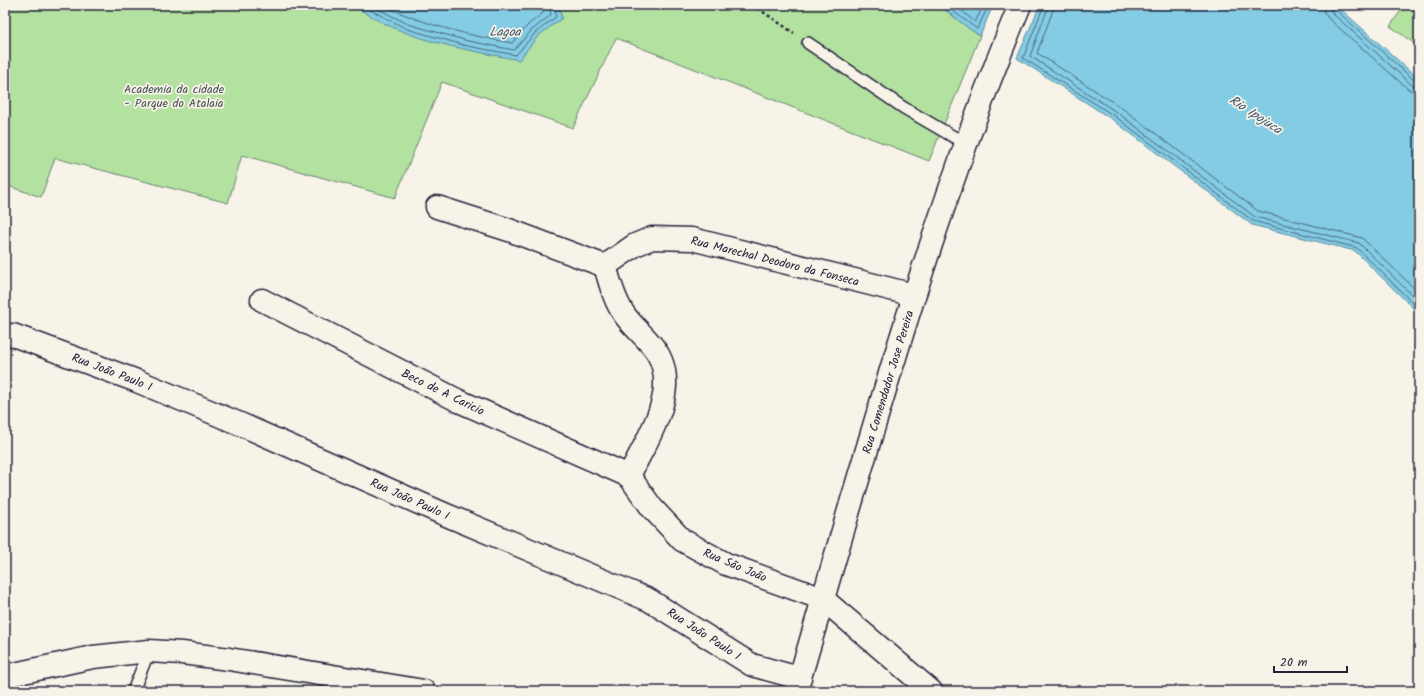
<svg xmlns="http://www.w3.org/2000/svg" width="1424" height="696" viewBox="0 0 1424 696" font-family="Kalam,sans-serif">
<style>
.green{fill:#b3e1a0;stroke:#6a826e}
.water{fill:#83cce3;stroke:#5c88a0}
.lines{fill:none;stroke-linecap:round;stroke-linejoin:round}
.shore{stroke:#49667e;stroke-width:1}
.lane-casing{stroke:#22223b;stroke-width:14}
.street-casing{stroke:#22223b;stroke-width:25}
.secondary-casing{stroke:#22223b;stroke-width:25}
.path{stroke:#22223b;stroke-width:2.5;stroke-dasharray:3 3;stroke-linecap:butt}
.lane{stroke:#f7f3e8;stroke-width:11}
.street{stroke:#f7f3e8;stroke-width:22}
.secondary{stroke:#f7f3e8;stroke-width:22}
.labels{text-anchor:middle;stroke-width:3.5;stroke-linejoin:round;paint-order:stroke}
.park-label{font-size:12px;fill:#465254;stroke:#f7f3e8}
.street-label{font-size:12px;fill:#22223b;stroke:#f7f3e8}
.water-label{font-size:13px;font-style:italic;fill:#3f556d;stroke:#f7f3e8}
</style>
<rect width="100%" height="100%" fill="#f7f3e8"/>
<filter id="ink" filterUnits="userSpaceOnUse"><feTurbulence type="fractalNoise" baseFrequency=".025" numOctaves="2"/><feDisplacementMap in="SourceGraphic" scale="8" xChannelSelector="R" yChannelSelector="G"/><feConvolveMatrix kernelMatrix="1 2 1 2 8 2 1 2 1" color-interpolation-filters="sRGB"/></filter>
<g filter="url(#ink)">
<!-- green -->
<g class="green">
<path d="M5 5H937C953 14 965 27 980 36L929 161 616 38 573 128 442 82 395 198 242 155 228 203 55 158 41 197 5 185Z"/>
<path d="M1405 5H1419V47L1390 26Z"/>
</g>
<!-- water -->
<g class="water">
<path d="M354 5H558L562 18 538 36 519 60C464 49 400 40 354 5Z"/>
<path d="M937 5H993L980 36C965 27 953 14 937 5Z"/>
<path d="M1040 5H1336L1419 79V314L1355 251 1252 225 1113 120 1017 58Z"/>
</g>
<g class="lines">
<!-- shore -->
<g class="shore">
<path d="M361 5 407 29 467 46 516 55 535 33 556 17 554 5"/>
<path d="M370 5 408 24 468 41 514 50 532 30 551 15 549 5"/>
<path d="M383 5C424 25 467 35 512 43L528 25 543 13V5"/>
<path d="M945 5 977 29 989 5"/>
<path d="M955 5 975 22 984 5"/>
<path d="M1044 5 1023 58 1116 117 1253 221 1357 248 1419 309"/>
<path d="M1049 5 1030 56 1118 113 1255 217 1359 243 1419 302"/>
<path d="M1055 5 1037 53 1122 108 1258 211 1362 238 1419 293"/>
<path d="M1323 5 1324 12 1328 18 1408 89 1419 93"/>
<path d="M1329 5 1332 13 1412 85 1419 87"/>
<path d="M1334 5 1336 10 1415 81 1419 82"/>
</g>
<defs>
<g id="lane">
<path d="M808 43 904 108 966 144"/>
<path d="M133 691 149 651"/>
</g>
<g id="street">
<path d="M437 207 509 230 605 266 635 245 652 238 692 239 914 295"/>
<path d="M605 266C610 282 614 300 624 314 634 329 651 340 659 356 679 395 645 442 629 476"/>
<path d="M262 300 459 401 629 476"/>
<path d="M13 335 137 381 240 424 444 514 649 600 752 665 799 678"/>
<path d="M629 476 652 508 682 540 726 564 823 599 931 691"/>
<path d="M5 676 93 657 149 651 182 653 229 659 424 691"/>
</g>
<path id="secondary" d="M796 691C864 461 927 227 1020 5"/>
</defs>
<!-- lane casing -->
<use href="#lane" class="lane-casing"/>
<!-- street casing -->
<use href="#street" class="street-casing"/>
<!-- secondary casing -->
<use href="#secondary" class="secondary-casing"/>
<!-- path -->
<path class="path" d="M753 5 794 33"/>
<!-- lane -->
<use href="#lane" class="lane"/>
<!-- street -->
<use href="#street" class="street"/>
<!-- secondary -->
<use href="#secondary" class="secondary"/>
</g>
</g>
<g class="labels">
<!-- park labels -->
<g class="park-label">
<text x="174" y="93">Academia da cidade<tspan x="174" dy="14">- Parque do Atalaia</tspan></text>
</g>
<!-- street labels -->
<g class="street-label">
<text transform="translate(775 261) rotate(14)" y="4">Rua Marechal Deodoro da Fonseca</text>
<text transform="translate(112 372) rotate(21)" y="4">Rua João Paulo I</text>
<text transform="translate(888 382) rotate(-73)" y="4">Rua Comendador Jose Pereira</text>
<text transform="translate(443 392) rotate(26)" y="4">Beco de A Caricio</text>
<text transform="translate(410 499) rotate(24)" y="4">Rua João Paulo I</text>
<text transform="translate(735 565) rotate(23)" y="4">Rua São João</text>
<text transform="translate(704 634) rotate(33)" y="4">Rua João Paulo I</text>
</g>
<!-- water labels -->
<g class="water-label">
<text x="505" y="36">Lagoa</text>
<text transform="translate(1256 114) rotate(33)" y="5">Rio Ipojuca</text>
</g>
</g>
<!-- margin -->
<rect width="1424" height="696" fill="none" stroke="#f7f3e8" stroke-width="20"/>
<rect x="10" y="10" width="1404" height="676" fill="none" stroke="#22223b" stroke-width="1.5" filter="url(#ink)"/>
<!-- scale -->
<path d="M1274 666v6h73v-6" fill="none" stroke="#22223b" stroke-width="2"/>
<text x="1280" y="666" font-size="12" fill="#22223b" stroke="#f7f3e8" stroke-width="3" paint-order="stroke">20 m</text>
</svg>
